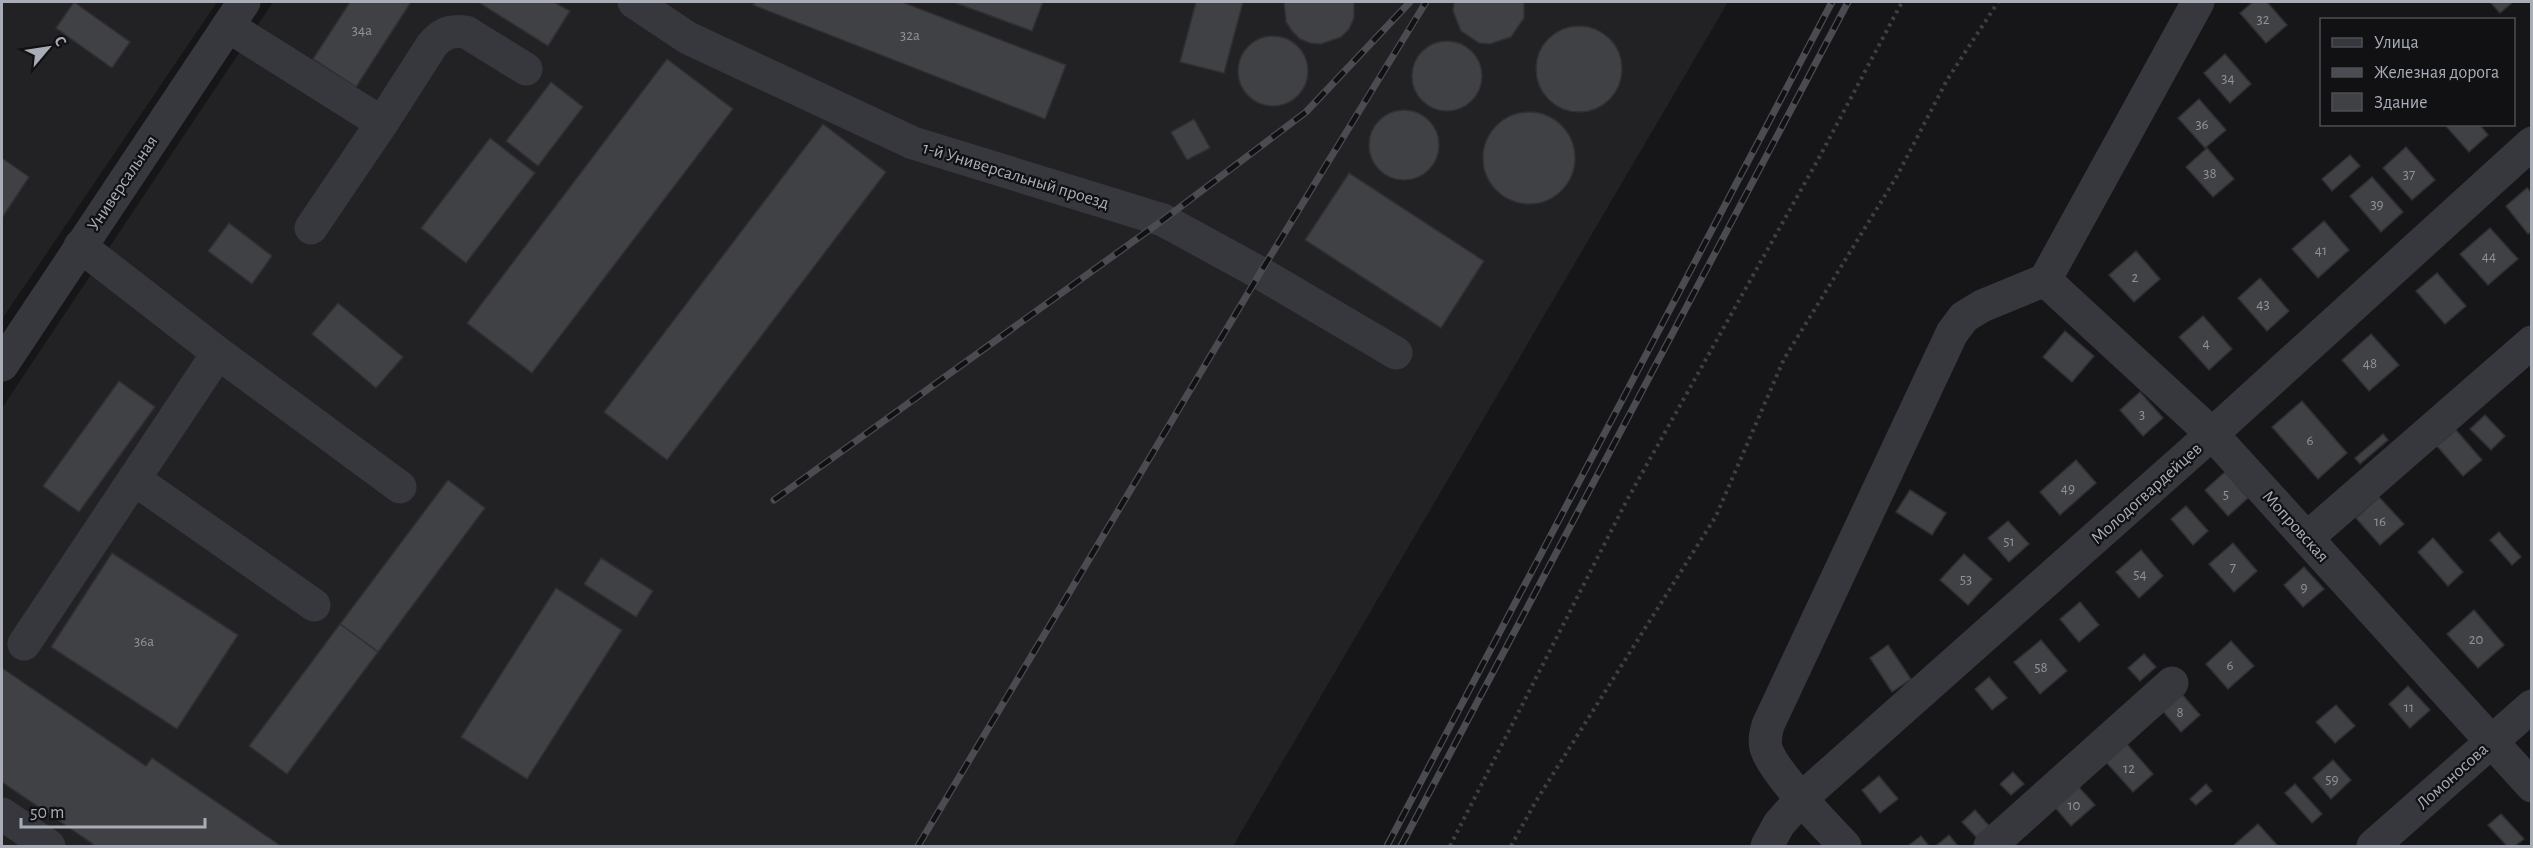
<svg xmlns="http://www.w3.org/2000/svg" width="2533" height="848" viewBox="0 0 2533 848" font-family="'Alegreya Sans',sans-serif">
<style>
.built{fill:#222225}
.building{fill:#404145;stroke:#303034;stroke-width:1.5}
.lines{fill:none;stroke-linecap:round;stroke-linejoin:round}
.path{stroke:#3d3f44;stroke-width:4;stroke-dasharray:3 4.5;stroke-linecap:butt}
.minor{stroke:#37383d;stroke-width:33}
.rail-casing{stroke:#4a4c52;stroke-width:7}
.rail{stroke:#111113;stroke-width:4.5;stroke-dasharray:14;stroke-linecap:butt}
.labels{text-anchor:middle;stroke-width:4.5;stroke-linejoin:round;paint-order:stroke}
.number-label{font-size:15px;fill:#8e929b}
.street-label{font-size:18px;fill:#a8adb8;stroke:#111113}
</style>
<rect width="100%" height="100%" fill="#161618"/>
<!-- built -->
<g class="built">
<path d="M2 2H217L2 319Z"/>
<path d="M273 2H1728L1233 846H2V408Z"/>
</g>
<!-- building -->
<g class="building">
<path d="M74 2 130 42 112 68 56 28Z"/>
<path d="M350 2H411L356 87 313 59Z"/>
<path d="M478 2H554L570 11 548 46Z"/>
<path d="M755 2H902L1066 65 1045 119 753 5Z"/>
<path d="M953 2H1043L1032 31Z"/>
<path d="M1196 2H1243L1224 73 1180 62Z"/>
<path d="M1284 2H1354V18L1349 29 1341 37 1321 44 1310 43 1300 39 1292 31 1286 22Z"/>
<path d="M1454 2H1524V18L1511 37 1490 44 1479 43 1461 31 1453 11Z"/>
<path d="M2253 2H2267L2287 25 2266 43 2240 13Z"/>
<path d="M2490 2H2513L2500 13Z"/>
<circle cx="1579" cy="69" r="43"/>
<circle cx="1273" cy="71" r="35"/>
<circle cx="1447" cy="76" r="35"/>
<path d="M2225 54 2251 84 2230 103 2204 73Z"/>
<path d="M667 59 733 109 532 373 467 323Z"/>
<path d="M551 82 583 107 538 166 506 141Z"/>
<path d="M2199 99 2226 130 2205 148 2178 118Z"/>
<circle cx="1404" cy="145" r="35"/>
<circle cx="1529" cy="158" r="46"/>
<path d="M1194 119 1210 148 1187 160 1171 132Z"/>
<path d="M823 124 886 172 667 460 604 412Z"/>
<path d="M2479 124 2488 135 2469 152 2445 125Z"/>
<path d="M490 138 535 173 466 263 421 228Z"/>
<path d="M2406 147 2435 180 2412 200 2383 168Z"/>
<path d="M2207 148 2234 179 2213 197 2186 167Z"/>
<path d="M2350 155 2360 166 2332 191 2322 179Z"/>
<path d="M2 158 29 177 2 218Z"/>
<path d="M1349 173 1484 261 1441 328 1305 240Z"/>
<path d="M2372 177 2403 212 2381 232 2350 196Z"/>
<path d="M2527 188 2532 193V231L2528 234 2506 206Z"/>
<path d="M2324 221 2349 250 2318 278 2292 249Z"/>
<path d="M229 223 272 256 252 284 208 251Z"/>
<path d="M2490 228 2518 259 2488 285 2460 254Z"/>
<path d="M2136 251 2160 279 2134 302 2109 275Z"/>
<path d="M2437 273 2466 306 2445 324 2416 291Z"/>
<path d="M2260 278 2289 311 2267 331 2238 298Z"/>
<path d="M338 303 403 357 376 388 312 334Z"/>
<path d="M2203 316 2232 349 2209 370 2179 337Z"/>
<path d="M2065 331 2094 356 2072 382 2043 357Z"/>
<path d="M2371 334 2399 365 2369 391 2342 360Z"/>
<path d="M119 381 155 407 79 512 43 486Z"/>
<path d="M2140 392 2163 418 2143 436 2120 410Z"/>
<path d="M2302 401 2347 453 2318 479 2272 427Z"/>
<path d="M2485 415 2505 436 2491 450 2470 429Z"/>
<path d="M2456 430 2482 460 2463 476 2437 446Z"/>
<path d="M2383 434 2388 440 2360 464 2355 458Z"/>
<path d="M2076 460 2096 483 2060 515 2040 492Z"/>
<path d="M2225 472 2248 498 2228 516 2205 490Z"/>
<path d="M448 480 485 508 378 652 340 624Z"/>
<path d="M1910 490 1946 513 1932 535 1896 512Z"/>
<path d="M2379 497 2404 524 2380 545 2356 518Z"/>
<path d="M2186 506 2208 531 2193 545 2171 519Z"/>
<path d="M2008 521 2029 544 2009 562 1988 538Z"/>
<path d="M2499 532 2521 557 2512 565 2490 540Z"/>
<path d="M2433 538 2463 572 2448 586 2418 552Z"/>
<path d="M2233 543 2257 571 2234 592 2209 564Z"/>
<path d="M2141 550 2163 576 2139 598 2116 572Z"/>
<path d="M112 553 238 635 177 729 51 647Z"/>
<path d="M1964 554 1992 579 1968 605 1940 580Z"/>
<path d="M601 558 653 591 636 617 584 584Z"/>
<path d="M2304 567 2324 589 2303 607 2284 585Z"/>
<path d="M556 588 622 630 527 779 461 737Z"/>
<path d="M2080 602 2099 625 2079 642 2060 619Z"/>
<path d="M2474 610 2504 645 2478 668 2447 634Z"/>
<path d="M340 624 378 652 287 774 249 746Z"/>
<path d="M2041 640 2067 671 2040 694 2014 662Z"/>
<path d="M2231 641 2254 666 2228 689 2206 664Z"/>
<path d="M1888 645 1911 679 1892 692 1870 658Z"/>
<path d="M2144 654 2156 667 2140 681 2128 668Z"/>
<path d="M2 668 146 766 152 758 281 846H91L93 844 2 782Z"/>
<path d="M1989 677 2007 698 1992 710 1975 689Z"/>
<path d="M2408 686 2430 710 2410 728 2389 704Z"/>
<path d="M2180 692 2200 715 2181 732 2161 709Z"/>
<path d="M2336 705 2355 726 2335 743 2316 722Z"/>
<path d="M2126 743 2153 774 2133 792 2105 761Z"/>
<path d="M2333 760 2351 780 2331 799 2313 778Z"/>
<path d="M2013 772 2024 784 2011 795 2000 784Z"/>
<path d="M1879 776 1898 799 1880 813 1862 790Z"/>
<path d="M2076 784 2095 805 2071 826 2053 805Z"/>
<path d="M2206 784 2212 791 2196 805 2190 799Z"/>
<path d="M2295 784 2322 814 2312 823 2285 793Z"/>
<path d="M1975 810 1991 828 1978 839 1962 822Z"/>
<path d="M2501 814 2524 839 2515 846H2507L2488 825Z"/>
<path d="M2258 824 2278 846H2233Z"/>
<path d="M1949 835 1958 846H1938L1937 845Z"/>
<path d="M1921 836 1929 846H1911L1909 845Z"/>
</g>
<g class="lines">
<!-- path -->
<g class="path">
<path d="M1450 846 1627 500 1820 156 1902 2"/>
<path d="M1511 846 1536 801 1716 516 1784 359 1897 176 1947 80 1998 2"/>
</g>
<!-- minor -->
<g class="minor">
<path d="M634 2 688 38 913 143 1163 220 1260 273 1396 353"/>
<path d="M228 26 382 123 432 45C442 33 451 30 466 32L526 69"/>
<path d="M311 228 382 123"/>
<path d="M80 246 218 353"/>
<path d="M2045 280 2212 434 2532 786"/>
<path d="M2 365 244 2"/>
<path d="M134 479 314 605"/>
<path d="M2307 538 2532 342"/>
<path d="M24 644 218 353 400 487"/>
<path d="M2 814 49 846"/>
<path d="M1767 846 1779 824 1802 798 2212 434 2532 143"/>
<path d="M1845 846C1826 826 1773 772 1766 748 1764 739 1766 732 1768 725L1952 333 1964 317 1982 306 2045 280 2198 2"/>
<path d="M1990 846 2172 683"/>
<path d="M2373 846 2532 706"/>
</g>
<defs>
<g id="rail">
<path d="M774 500 1163 220 1306 112 1410 2"/>
<path d="M918 846 1260 273 1426 2"/>
<path d="M1387 846 1832 2"/>
<path d="M1401 846 1848 2"/>
</g>
</defs>
<!-- rail casing -->
<use href="#rail" class="rail-casing"/>
<!-- rail -->
<use href="#rail" class="rail"/>
</g>
<g class="labels">
<!-- number labels -->
<g class="number-label">
<text x="2263" y="24">32</text>
<text x="362" y="35">34а</text>
<text x="910" y="40">32а</text>
<text x="2228" y="83">34</text>
<text x="2202" y="129">36</text>
<text x="2210" y="178">38</text>
<text x="2409" y="179">37</text>
<text x="2377" y="209">39</text>
<text x="2321" y="255">41</text>
<text x="2489" y="261">44</text>
<text x="2135" y="282">2</text>
<text x="2263" y="309">43</text>
<text x="2206" y="348">4</text>
<text x="2370" y="368">48</text>
<text x="2142" y="419">3</text>
<text x="2310" y="445">6</text>
<text x="2068" y="493">49</text>
<text x="2226" y="499">5</text>
<text x="2380" y="526">16</text>
<text x="2009" y="546">51</text>
<text x="2233" y="572">7</text>
<text x="2140" y="579">54</text>
<text x="1966" y="584">53</text>
<text x="2304" y="592">9</text>
<text x="2476" y="644">20</text>
<text x="144" y="646">36а</text>
<text x="2230" y="670">6</text>
<text x="2041" y="672">58</text>
<text x="2409" y="712">11</text>
<text x="2180" y="717">8</text>
<text x="2129" y="773">12</text>
<text x="2332" y="784">59</text>
<text x="2074" y="810">10</text>
</g>
<!-- street labels -->
<g class="street-label">
<text transform="translate(1016 175) rotate(17)" y="6">1-й Универсальный проезд</text>
<text transform="translate(122 183) rotate(-56)" y="6">Универсальная</text>
<text transform="translate(2146 493) rotate(-42)" y="6">Молодогвардейцев</text>
<text transform="translate(2296 526) rotate(48)" y="6">Мопровская</text>
<text transform="translate(2452 776) rotate(-42)" y="6">Ломоносова</text>
</g>
</g>
<!-- border -->
<rect width="2533" height="848" fill="none" stroke="#a8adb8" stroke-width="6"/>
<!-- legend -->
<rect x="2320" y="18" width="195" height="108" fill="#111113" stroke="#4d4f55" stroke-width="1.5"/>
<rect x="2332" y="38" width="30" height="9" fill="#37383d" stroke="#4d4f55" stroke-width="1.5"/>
<text x="2374" y="48" font-size="18" fill="#a8adb8">Улица</text>
<rect x="2332" y="68" width="30" height="9" fill="#4a4c52" stroke="#4d4f55" stroke-width="1.5"/>
<text x="2374" y="78" font-size="18" fill="#a8adb8">Железная дорога</text>
<rect x="2332" y="93" width="30" height="18" fill="#404145" stroke="#4d4f55" stroke-width="1.5"/>
<text x="2374" y="108" font-size="18" fill="#a8adb8">Здание</text>
<!-- north arrow -->
<g transform="translate(48 48) rotate(61)" stroke="#111113" stroke-width="4.5" paint-order="stroke">
<path d="M0-4.5L10 22L0 15L-10 22Z" fill="#a8adb8"/>
<text y="-9" font-size="16" font-weight="bold" text-anchor="middle" fill="#a8adb8">С</text>
</g>
<!-- scale -->
<path d="M21 818v9h184v-9" fill="none" stroke="#a8adb8" stroke-width="3"/>
<text x="30" y="818" font-size="18" fill="#a8adb8" stroke="#111113" stroke-width="4.5" paint-order="stroke">50 m</text>
</svg>
